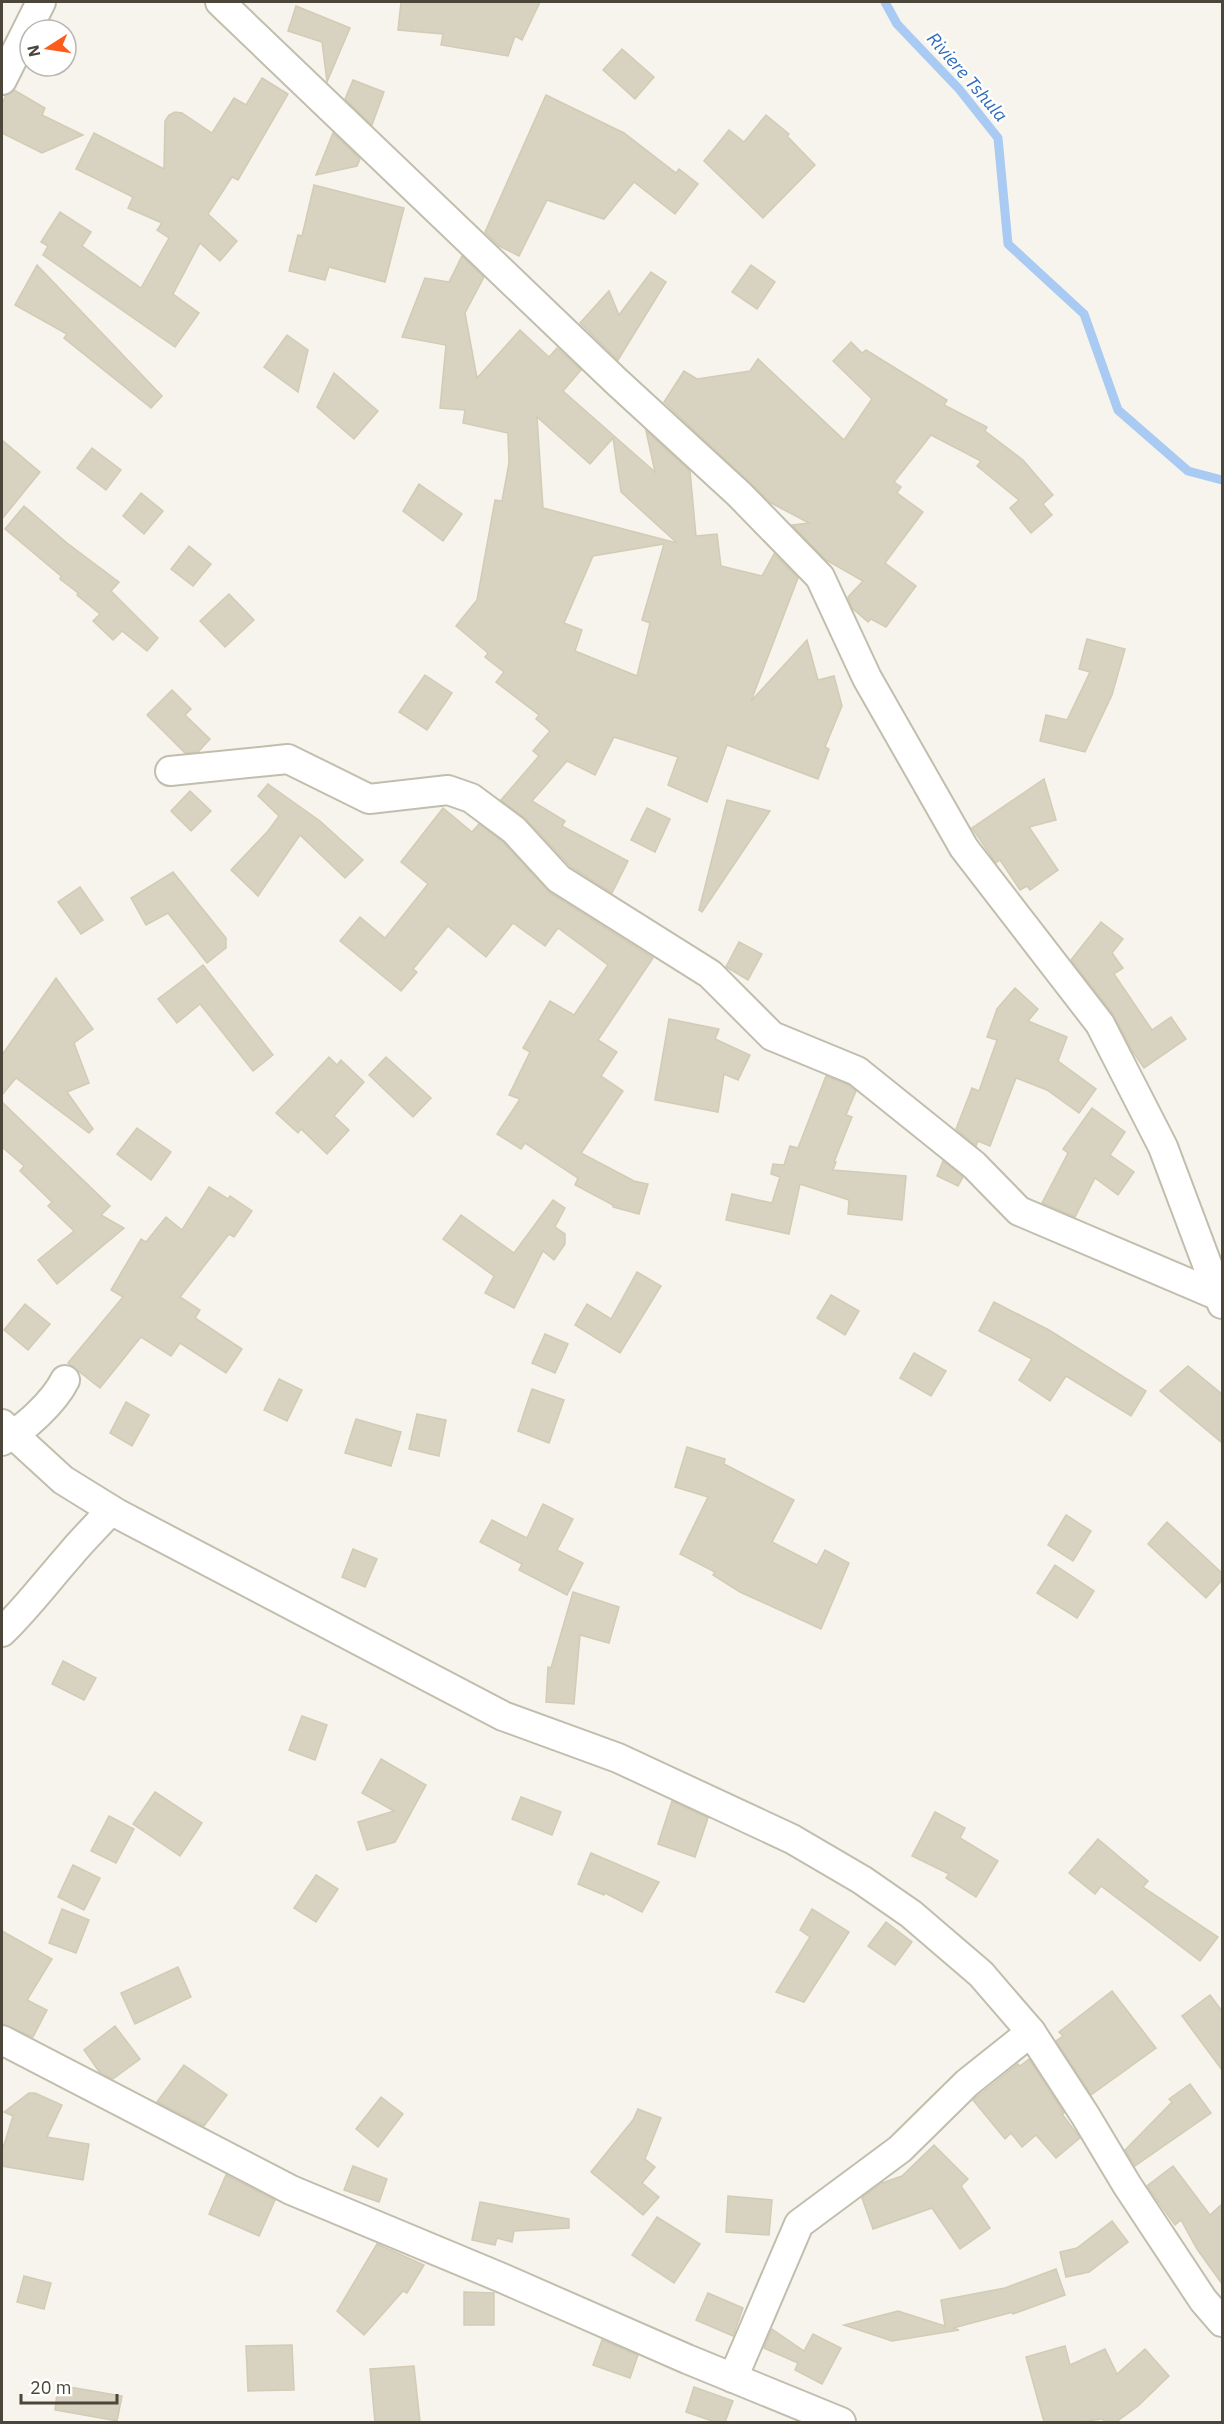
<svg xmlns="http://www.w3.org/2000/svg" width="1224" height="2424" viewBox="0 0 1224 2424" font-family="'IBM Plex Sans',sans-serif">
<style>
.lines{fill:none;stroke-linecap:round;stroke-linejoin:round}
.stream{stroke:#a9caf2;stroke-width:9}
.building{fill:#d8d2c1;stroke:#d3cbb4;stroke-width:1.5;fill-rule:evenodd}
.street-casing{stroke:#c2beae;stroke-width:32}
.street{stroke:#fff;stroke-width:28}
.labels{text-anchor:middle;stroke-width:5;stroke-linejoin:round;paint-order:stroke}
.water-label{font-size:18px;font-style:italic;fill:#2f6cba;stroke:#fff}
</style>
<rect width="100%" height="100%" fill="#f6f4ec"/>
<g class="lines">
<!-- stream -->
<path class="stream" d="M885 2 897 24 959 89 998 138 1008 244 1084 314 1118 410 1188 471 1222 480"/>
</g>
<!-- building -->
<g class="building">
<path d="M401 2H540L522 40 515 36 508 56 441 45 443 34 398 30Z"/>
<path d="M296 6 350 28 327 82 322 42 288 31Z"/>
<path d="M622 49 654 77 635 99 603 70Z"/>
<path d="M262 78 288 94 238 180 232 177 208 214 237 241 220 261 200 243 173 294 199 313 175 347 43 255 48 246 41 242 60 212 91 232 82 246 141 288 169 238 157 230 162 223 128 208 133 197 76 169 94 133 164 169 165 121 169 115 175 112 182 113 212 133 234 98 246 105Z"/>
<path d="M353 80 384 92 372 125 345 99Z"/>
<path d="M14 90 45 108 42 115 83 135 42 153 2 133V104L6 95Z"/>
<path d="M546 95 624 133 676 173 679 169 698 184 675 214 634 182 604 219 547 200 519 256 499 246 485 232Z"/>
<path d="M766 115 789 134 787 136 815 165 763 218 704 161 729 130 744 142Z"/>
<path d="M333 133 360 159 357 166 316 175Z"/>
<path d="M314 185 404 208 385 282 329 267 325 280 289 271 298 235 302 236Z"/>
<path d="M462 256 484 277 465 313 477 378 520 330 549 357 557 348 581 370 563 391 655 472 646 431 690 471 696 536 717 534 721 566 762 576 774 554 798 578 751 701 807 640 818 680 834 676 842 706 825 747 829 749 818 779 727 745 707 802 668 785 678 757 614 737 595 775 567 761 532 801 565 821 562 826 628 861 612 893 570 866 526 819 501 800 539 756 533 751 550 731 536 719 539 715 496 682 504 672 485 657 488 653 456 626 477 600 495 500 502 501 509 463 508 433 463 423 465 410 440 408 446 345 402 337 425 278 449 282ZM537 417 590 464 613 438 621 492 677 543 543 508ZM664 544 642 620 650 623 637 676 575 651 582 630 564 623 593 556Z"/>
<path d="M37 265 162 396 151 408 64 338 67 334 15 305Z"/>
<path d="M751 265 775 282 757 309 732 292Z"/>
<path d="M651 272 666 282 618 360 580 323 609 291 619 315Z"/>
<path d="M287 335 308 350 298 392 264 367Z"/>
<path d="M851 342 862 353 866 350 947 400 944 405 987 427 985 431 1023 460 1053 495 1043 504 1052 515 1031 533 1010 508 1019 500 977 466 981 461 931 435 894 482 901 487 897 493 923 512 885 563 916 586 886 627 871 619 868 622 852 608 848 597 863 581 826 560 792 525 809 523 771 503 664 402 684 371 697 379 750 371 758 359 844 440 872 399 833 361Z"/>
<path d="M334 373 378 411 354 439 317 407Z"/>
<path d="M2 440 40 472 2 519Z"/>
<path d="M92 448 121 470 106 490 77 468Z"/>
<path d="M419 484 462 514 443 541 403 511Z"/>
<path d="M141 493 163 511 144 534 123 516Z"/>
<path d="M24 506 67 543 119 582 111 591 158 638 147 651 122 631 113 640 93 621 100 614 77 595 78 593 60 579 61 576 5 529Z"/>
<path d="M189 546 211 564 193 586 171 569Z"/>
<path d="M229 594 254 620 225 647 200 621Z"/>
<path d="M1087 639 1125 649 1112 695 1085 752 1040 741 1046 715 1067 720 1090 672 1079 669Z"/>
<path d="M425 675 452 693 427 730 399 712Z"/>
<path d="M172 690 191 709 185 715 210 739 198 752 185 753 147 715Z"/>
<path d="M1044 779 1056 820 1029 827 1058 870 1030 890 1027 886 1020 890 1000 860 996 863 972 828Z"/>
<path d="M268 784 320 821 363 860 345 878 300 835 258 896 231 870 268 831 279 816 258 796Z"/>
<path d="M190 791 211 811 191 831 171 811Z"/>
<path d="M727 800 770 811 702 912 699 910Z"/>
<path d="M443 808 472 832 479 824 503 842 550 893 653 958 598 1040 617 1052 601 1076 623 1091 581 1153 634 1181 648 1184 639 1214 613 1207V1205L575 1185 578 1178 525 1143 521 1149 497 1134 520 1099 509 1095 530 1052 523 1048 550 1001 574 1015 608 965 558 928 545 946 513 923 486 957 448 926 413 969 417 972 401 991 340 941 360 917 385 938 428 884 401 862Z"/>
<path d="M647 808 670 819 655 852 631 840Z"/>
<path d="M173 872 226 938V948L207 963 168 913 146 925 131 898Z"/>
<path d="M80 887 103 920 81 934 58 902Z"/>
<path d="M1101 922 1123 939 1112 953 1123 968 1114 974 1152 1030 1171 1017 1186 1039 1144 1068 1131 1049 1113 1014 1071 960Z"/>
<path d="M739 942 762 954 748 980 726 967Z"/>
<path d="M203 965 273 1055 253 1071 200 1004 177 1023 158 999Z"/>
<path d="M56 978 93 1029 74 1043 89 1083 67 1092 93 1129 89 1133 16 1078 2 1095V1055Z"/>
<path d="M1015 988 1038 1009 1028 1021 1067 1037 1058 1061 1096 1089 1079 1113 1047 1090 1016 1078 990 1146 978 1141 976 1146 956 1129 972 1088 979 1091 997 1040 987 1037 997 1009Z"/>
<path d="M669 1019 719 1029 715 1039 750 1055 738 1080 724 1074 718 1112 655 1100Z"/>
<path d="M329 1057 337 1065 341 1060 364 1082 334 1116 349 1130 327 1154 301 1129 298 1133 276 1113Z"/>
<path d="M386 1057 431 1098 413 1117 369 1075Z"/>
<path d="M826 1076 849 1085 856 1091 846 1115 852 1117 834 1162H836L833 1170 906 1176 902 1220 848 1214 849 1200 800 1184 789 1234 726 1220 732 1194 772 1203 780 1177 771 1174 773 1164 784 1165 790 1146 798 1148Z"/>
<path d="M2 1102 110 1206 101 1215 124 1228 57 1284 38 1260 74 1231 48 1206 52 1202 20 1171 24 1166 2 1147Z"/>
<path d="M1092 1108 1125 1132 1110 1155 1134 1172 1118 1195 1095 1178 1075 1217 1042 1203 1068 1153 1063 1149Z"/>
<path d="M137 1128 171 1152 151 1180 117 1154Z"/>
<path d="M943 1161 963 1177 958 1186 937 1176Z"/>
<path d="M209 1187 228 1199 230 1196 252 1211 234 1237 229 1234 180 1297 200 1310 195 1318 242 1349 226 1373 180 1343 171 1356 141 1337 100 1388 68 1363 123 1297 111 1290 141 1239 146 1242 166 1217 182 1230Z"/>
<path d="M553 1200 565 1208 555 1227 565 1234V1244L554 1260 543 1251 514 1308 485 1293 494 1276 443 1239 461 1215 514 1253Z"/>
<path d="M637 1272 661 1286 620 1353 575 1325 587 1304 611 1319Z"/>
<path d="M831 1295 859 1311 845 1335 817 1318Z"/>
<path d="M994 1302 1049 1330 1146 1391 1131 1416 1066 1376 1050 1401 1019 1380 1032 1359 979 1331Z"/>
<path d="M25 1304 50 1324 28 1350 4 1330Z"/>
<path d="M545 1334 568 1344 555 1373 532 1363Z"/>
<path d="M914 1353 946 1371 931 1396 900 1378Z"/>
<path d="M1188 1366 1222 1394V1443L1160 1391Z"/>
<path d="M279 1379 302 1390 287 1421 264 1410Z"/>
<path d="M532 1389 564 1400 549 1443 518 1431Z"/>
<path d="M126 1402 149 1415 132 1446 110 1433Z"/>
<path d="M417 1414 446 1420 439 1456 409 1449Z"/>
<path d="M356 1419 401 1432 391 1466 345 1453Z"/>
<path d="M687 1447 725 1459 724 1464 794 1500 772 1542 817 1565 825 1550 849 1563 821 1629 740 1592 713 1575 715 1572 680 1554 708 1497 675 1487Z"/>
<path d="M543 1504 573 1519 557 1550 583 1563 567 1595 519 1570 522 1564 480 1542 492 1520 527 1538Z"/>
<path d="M1066 1515 1091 1531 1073 1561 1048 1545Z"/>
<path d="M1167 1522 1222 1573V1580L1206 1598 1148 1544Z"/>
<path d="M353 1549 377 1559 365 1587 342 1577Z"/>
<path d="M1055 1565 1094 1591 1077 1618 1037 1593Z"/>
<path d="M573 1592 619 1607 609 1643 580 1635 574 1704 546 1702 548 1667 551 1668Z"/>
<path d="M63 1661 96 1678 84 1700 52 1684Z"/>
<path d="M302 1716 327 1725 315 1760 289 1750Z"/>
<path d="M381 1759 426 1785 395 1842 367 1850 358 1822 394 1811 362 1793Z"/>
<path d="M155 1792 202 1823 180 1856 133 1824Z"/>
<path d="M521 1797 561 1812 552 1835 512 1819Z"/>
<path d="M672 1801 708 1818 695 1857 658 1844Z"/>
<path d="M935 1812 965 1828 960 1838 998 1861 976 1897 946 1878 949 1874 912 1856Z"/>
<path d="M109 1816 134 1829 116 1863 91 1851Z"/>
<path d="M1098 1839 1148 1881 1143 1887 1218 1937 1200 1961 1101 1886 1095 1894 1069 1873Z"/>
<path d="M591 1853 659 1882 642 1912 605 1893 604 1895 578 1884Z"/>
<path d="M73 1865 100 1878 84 1910 58 1897Z"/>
<path d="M316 1875 338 1889 316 1922 294 1908Z"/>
<path d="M62 1909 89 1920 76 1953 49 1943Z"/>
<path d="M812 1909 849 1932 804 2002 776 1992 810 1937 800 1930Z"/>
<path d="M886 1922 912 1942 895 1965 868 1946Z"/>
<path d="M2 1931 52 1959 27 2000 47 2010 33 2037 2 2024Z"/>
<path d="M178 1967 191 1997 135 2024 121 1993Z"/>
<path d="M1112 1991 1156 2048 1091 2095 1056 2041 1063 2036 1059 2032Z"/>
<path d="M1210 1995 1222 2011V2070L1182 2016Z"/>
<path d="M115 2026 140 2059 113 2079 100 2073 84 2050Z"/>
<path d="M1029 2059 1064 2113 1062 2114 1080 2138 1056 2158 1036 2135 1022 2147 1011 2133 1005 2139 973 2100 1018 2064 1020 2066Z"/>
<path d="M184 2065 227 2095 204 2126 157 2102Z"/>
<path d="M1190 2084 1211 2113 1135 2166 1125 2150 1172 2102 1169 2099Z"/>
<path d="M29 2093H35L62 2105 47 2137 89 2144 83 2180 2 2166V2151L13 2116 4 2112Z"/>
<path d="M381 2097 403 2114 378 2147 356 2129Z"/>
<path d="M638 2109 661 2118 645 2159 655 2167 642 2183 659 2197 643 2215 591 2172 633 2120Z"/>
<path d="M934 2145 968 2179 961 2186 990 2228 960 2249 932 2208 873 2229 862 2198 882 2183 902 2176Z"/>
<path d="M353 2166 387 2179 379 2202 344 2190Z"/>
<path d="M1173 2166 1210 2215 1222 2204V2284L1197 2249 1181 2220 1175 2225 1147 2186Z"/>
<path d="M226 2175 275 2200 259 2236 209 2214Z"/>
<path d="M728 2196 772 2200 769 2235 726 2232Z"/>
<path d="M480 2202 569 2219V2228L514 2231 512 2242 497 2238 495 2245 472 2240Z"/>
<path d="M657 2217 700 2244 674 2283 632 2255Z"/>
<path d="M1112 2221 1128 2242 1089 2272 1066 2277 1060 2252 1077 2248Z"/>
<path d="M377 2244 424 2265 407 2293 403 2291 364 2335 337 2311Z"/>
<path d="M1056 2269 1065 2295 1013 2314V2312L953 2328 959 2330 892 2341 844 2325 898 2311 945 2326 941 2300 1005 2288Z"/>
<path d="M24 2276 51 2283 44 2309 17 2302Z"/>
<path d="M464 2292 494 2293V2325H464Z"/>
<path d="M708 2293 743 2308 733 2336 696 2320Z"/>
<path d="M772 2329 804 2351 813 2334 841 2348 822 2384 795 2370 798 2363 764 2348Z"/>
<path d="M602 2340 638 2355 630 2378 593 2365Z"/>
<path d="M292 2345 294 2390 248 2391 246 2346Z"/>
<path d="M1065 2346 1070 2365 1105 2349 1117 2374 1145 2349 1169 2376 1138 2406 1116 2422H1105L1103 2419 1077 2422H1044L1026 2357Z"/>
<path d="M414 2366 420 2422H375L370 2369Z"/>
<path d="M58 2385 122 2396 117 2421 55 2410Z"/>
<path d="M694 2387 733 2401 725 2422H715L686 2412Z"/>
</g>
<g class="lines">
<defs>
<g id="street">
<path d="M220 2 616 381 739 494 820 577 867 678 964 848 1100 1024 1163 1147 1222 1304"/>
<path d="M2 80 41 2"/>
<path d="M170 771 288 759 369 799 448 790 471 798 514 830 559 879 710 974 772 1036 857 1071 974 1165 1019 1211 1219 1296 1222 1300"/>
<path d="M2 1424 63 1480 118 1514 503 1716 618 1758 792 1839 862 1880 911 1914 981 1974 1031 2032 1085 2115 1127 2185 1203 2300 1222 2322"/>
<path d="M2 1441C24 1430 54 1402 65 1380"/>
<path d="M2 1632C27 1608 47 1581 70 1555 83 1539 98 1525 111 1510"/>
<path d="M2 2040 291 2190 502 2278 687 2359 841 2422"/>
<path d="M733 2378 799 2224 900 2149 967 2083 1031 2032"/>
</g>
</defs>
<!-- street casing -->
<use href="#street" class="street-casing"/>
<!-- street -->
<use href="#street" class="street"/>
</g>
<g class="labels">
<!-- water labels -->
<g class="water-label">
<text transform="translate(967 77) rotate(49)" y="6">Riviere Tshula</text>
</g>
</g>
<!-- border -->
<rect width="1224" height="2424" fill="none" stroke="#4b4639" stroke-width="6"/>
<!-- north arrow -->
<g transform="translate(48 48) rotate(258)"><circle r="28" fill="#ffffff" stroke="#b7b5b0" stroke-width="1.5"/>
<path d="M0-4.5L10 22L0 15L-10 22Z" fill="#fc5d1c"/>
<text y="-9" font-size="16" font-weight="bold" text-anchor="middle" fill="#4b4639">N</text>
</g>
<!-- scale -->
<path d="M21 2394v9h96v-9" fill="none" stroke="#4b4639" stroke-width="3"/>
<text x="30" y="2394" font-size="18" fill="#4b4639" stroke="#ffffff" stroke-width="4.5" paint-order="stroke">20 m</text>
</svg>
